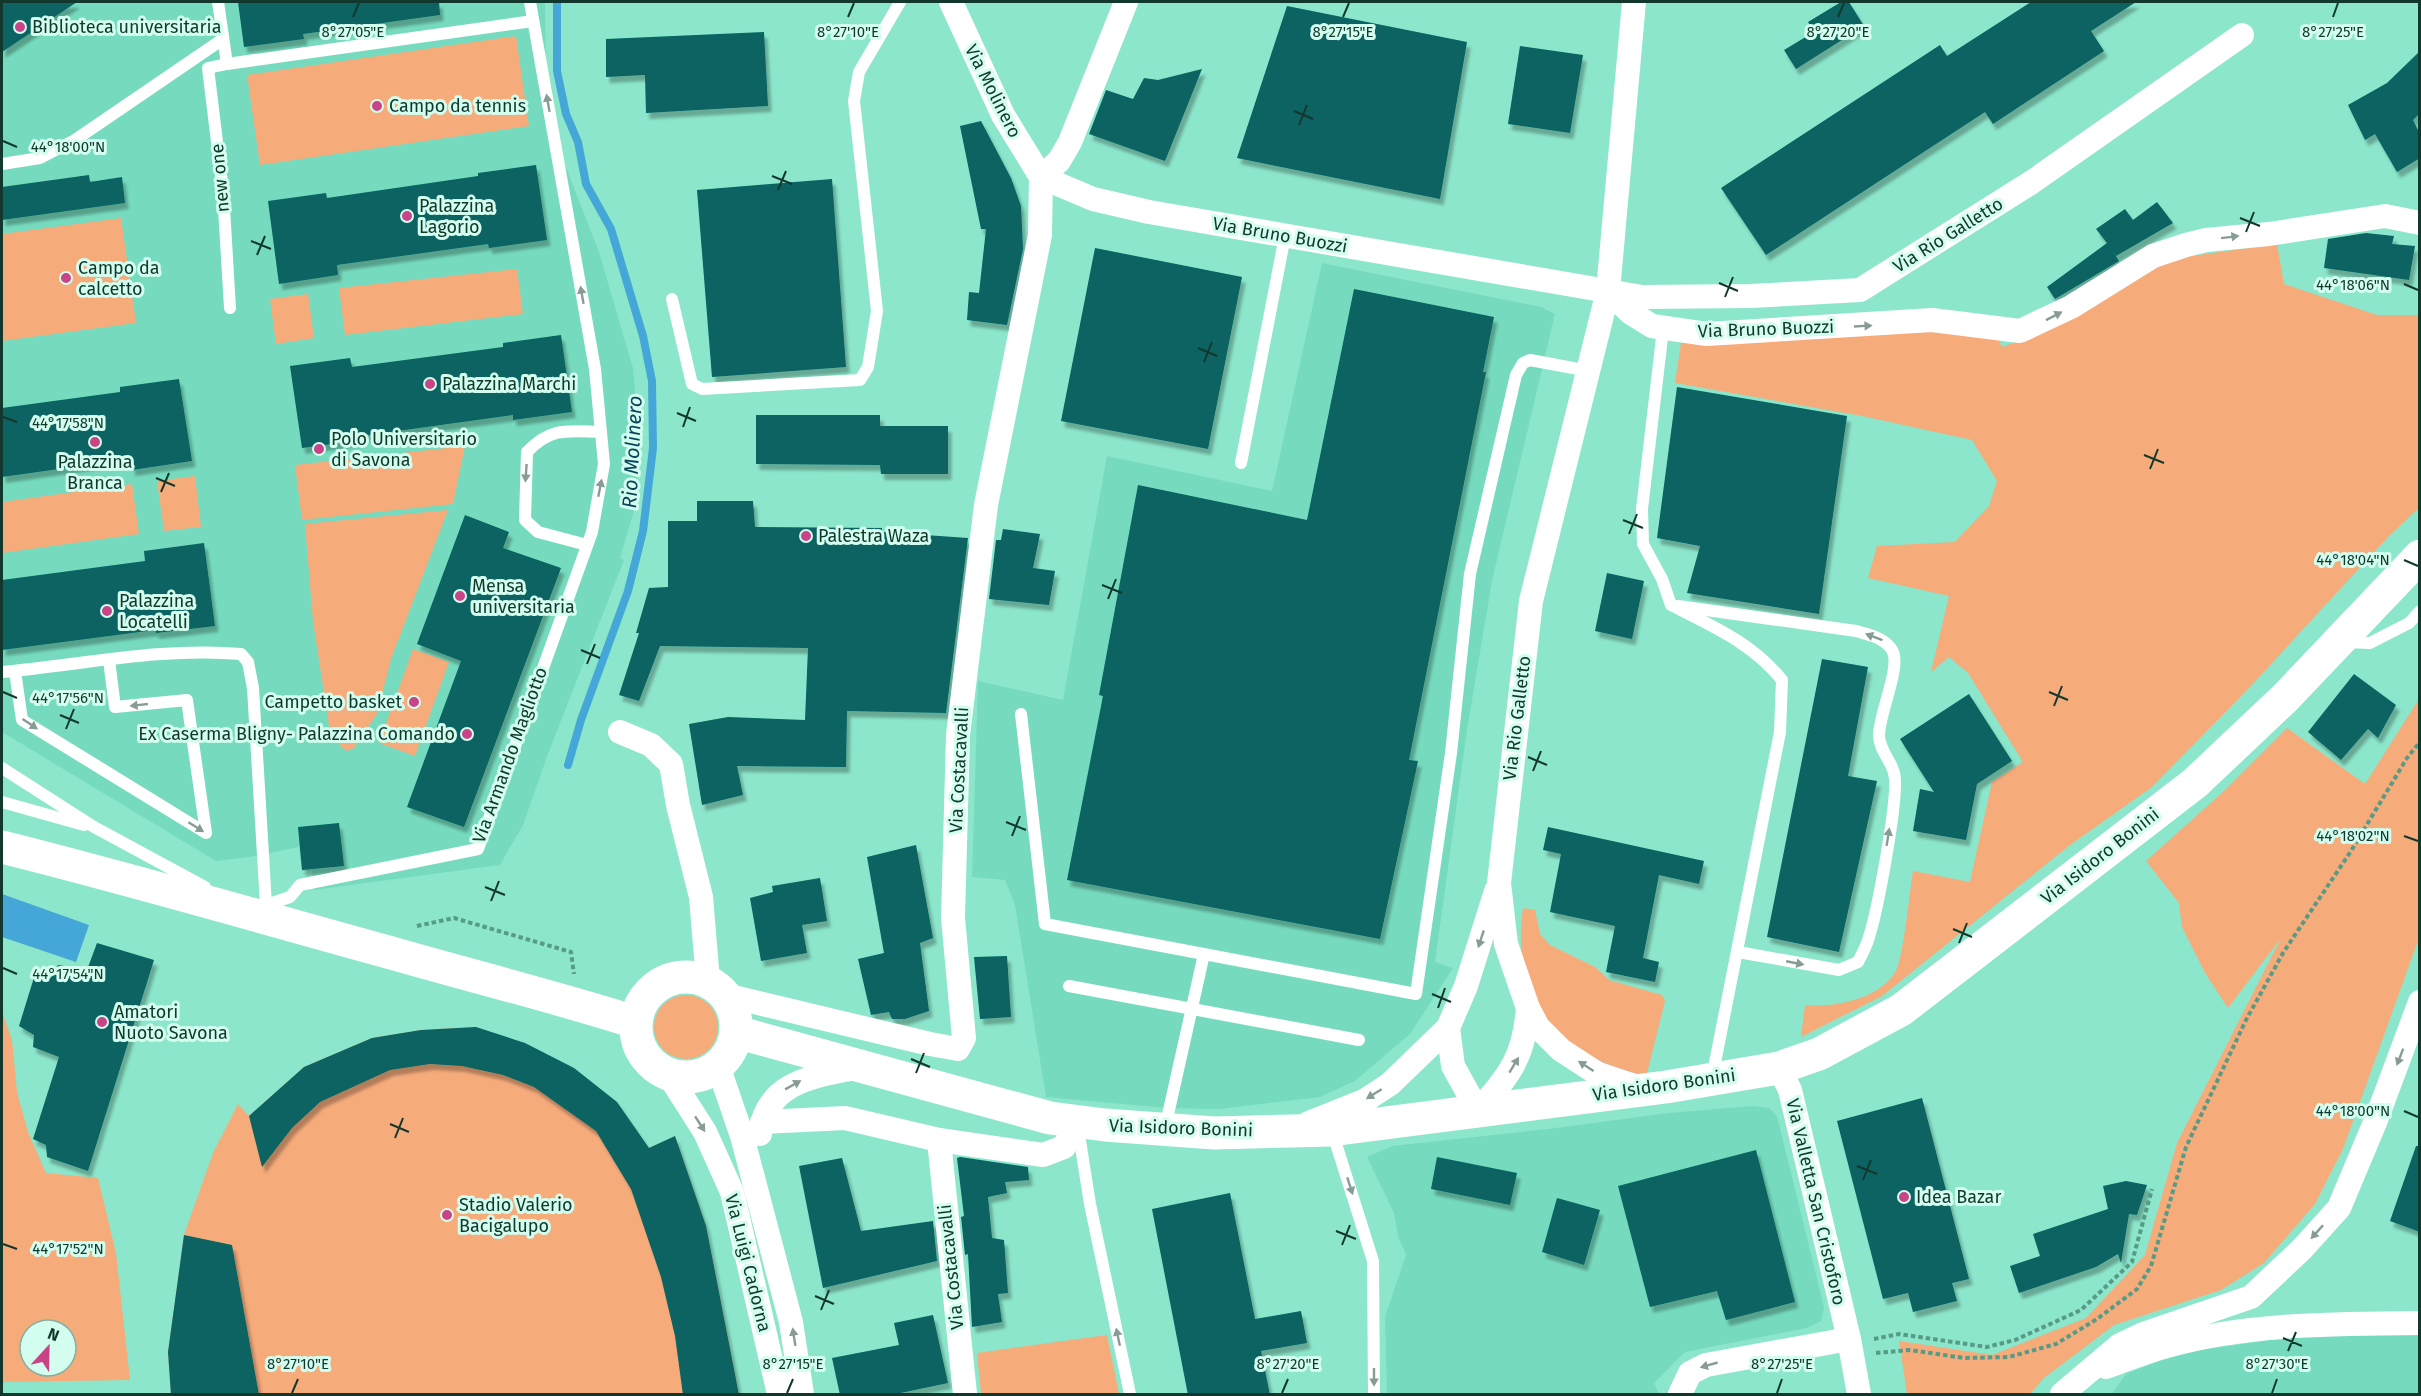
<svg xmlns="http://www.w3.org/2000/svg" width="2421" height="1396" viewBox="0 0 2421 1396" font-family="'Fira Sans',sans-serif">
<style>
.built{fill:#76dbbe}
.green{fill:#f6ab7b;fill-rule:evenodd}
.water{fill:#45a7d7}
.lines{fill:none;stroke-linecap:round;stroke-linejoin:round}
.stream{stroke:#45a7d7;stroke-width:8}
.building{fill:#076462;filter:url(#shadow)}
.path{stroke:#579a86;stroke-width:4;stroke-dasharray:4.5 3;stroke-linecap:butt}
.lane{stroke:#fff;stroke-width:12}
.street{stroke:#fff;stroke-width:24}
.secondary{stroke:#fff;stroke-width:33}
.oneway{fill:#889c96}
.ticks{fill:none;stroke:#12382e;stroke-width:2}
.poi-dot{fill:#c94487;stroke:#d3fdef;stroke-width:2}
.labels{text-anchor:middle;stroke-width:6;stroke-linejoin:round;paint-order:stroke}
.poi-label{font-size:18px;fill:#12382e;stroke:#d3fdef;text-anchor:start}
.street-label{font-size:18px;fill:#12382e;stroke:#d3fdef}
.water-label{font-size:20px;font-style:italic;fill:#09425b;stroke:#d3fdef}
.ticks-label{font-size:15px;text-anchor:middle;fill:#12382e;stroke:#d3fdef;stroke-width:6;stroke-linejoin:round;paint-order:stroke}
</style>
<defs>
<filter id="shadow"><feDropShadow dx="3.5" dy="6" stdDeviation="1.5" flood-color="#0004"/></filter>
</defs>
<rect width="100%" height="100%" fill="#8ce6cb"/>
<!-- built -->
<g class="built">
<path d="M2 2H545L546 94 553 134 599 252 633 368 638 421 637 478 634 511 620 558 624 560 548 754 523 825 500 865 314 890 312 871H302L299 847 250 857 216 861 2 732Z"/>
<path d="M1322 263 1541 307 1555 314 1492 581 1467 730 1435 962 1453 968 1410 1034 1355 1081 1320 1097 1219 1109 1166 1108 1046 1097 1015 905 1005 880 972 877 978 681 1063 700 1107 456 1272 491Z"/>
<path d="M1753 1106 1769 1108 1777 1116 1824 1307 1821 1321 1807 1328 1685 1352 1654 1383 1659 1394H1387L1385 1317 1406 1255 1398 1236 1394 1213 1367 1157 1392 1146 1548 1129 1669 1113Z"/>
<path d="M2334 1331H2419V1394H2112L2126 1374 2179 1353Z"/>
</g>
<!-- green -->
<g class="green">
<path d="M516 36 529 126 260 165 247 75Z"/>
<path d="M121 218 136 323 2 341V234Z"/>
<path d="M2277 244 2284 284 2377 315H2419V508L2389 536 2249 688 2152 787 2070 845 1882 996 1801 1037 1805 1005C1834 1008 1880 999 1896 971 1903 959 1910 889 1913 871L1970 882 1992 782 2023 762 1968 673 1949 657 1931 672 1949 596 1868 578 1877 546 1955 542 1989 506 1997 481 1972 440 1862 416 1675 383 1682 336 1936 328 1997 336 2002 347 2048 330 2163 260Z"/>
<path d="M517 269 523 314 345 335 339 288Z"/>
<path d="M308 294 314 338 276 344 270 299Z"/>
<path d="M465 446 453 504 302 520 295 465Z"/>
<path d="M195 476 201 527 164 531 157 481Z"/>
<path d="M132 484 139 534 2 553V502Z"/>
<path d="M448 510 391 659 377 714 354 748 347 751 340 746 329 726 313 621 305 524Z"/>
<path d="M413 649 449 662 415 756 379 743Z"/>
<path d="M2419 699V938L2343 1149 2315 1204 2264 1263 2221 1290 2114 1325 2044 1378 2030 1394H1907L1899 1341 1992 1355 2086 1318 2145 1255 2177 1143 2281 938 2228 1008 2205 973 2182 927 2179 903 2146 861 2223 792 2287 728 2365 784Z"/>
<path d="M1523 908 1535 910 1540 934 1550 945 1595 967 1609 980 1662 995 1665 1001 1647 1073C1636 1076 1618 1068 1607 1064 1597 1059 1583 1056 1573 1049 1529 1018 1515 958 1523 908Z"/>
<circle cx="686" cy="1027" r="32"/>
<path d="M2 1011 12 1040 17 1092 28 1132 46 1173 98 1178 116 1253 130 1380 2 1382ZM30 1330H66V1366H30Z"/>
<path d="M476 1027 649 1148 675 1136 706 1226 739 1394H171L168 1352 184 1235 213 1153 238 1104 249 1116 304 1067 372 1038 421 1030Z"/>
<path d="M1107 1335 1119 1394H981L977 1353Z"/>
</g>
<!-- water -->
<path class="water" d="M2 894 89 925 76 962 2 937Z"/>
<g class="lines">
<!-- stream -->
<path class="stream" d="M557 2V71L566 114 578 142 586 184 611 229 643 336 652 381 653 448 643 531 628 591 581 720 568 765"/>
</g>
<!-- building -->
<g class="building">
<path d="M2 2H77L2 52Z"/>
<path d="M238 2H439L440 15 303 34 304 39 244 47Z"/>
<path d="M1841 2H1849L1864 26 1796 69 1784 50 1814 32 1808 22Z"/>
<path d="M2031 2H2136L2091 31 2104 51 1993 124 1985 112 1766 255 1721 188 1940 45 1947 56Z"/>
<path d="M1287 6 1467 42 1440 199 1237 158Z"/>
<path d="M764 32 768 106 646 113 645 75 606 77V39Z"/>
<path d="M1520 46 1583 55 1570 133 1508 124Z"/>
<path d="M2420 51V113L2413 120 2420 134V158L2397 172 2375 134 2365 140 2348 105 2387 83Z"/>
<path d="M1202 69 1165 161 1089 134 1106 90 1133 99 1144 78 1158 80Z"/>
<path d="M981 121 1011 178 1021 206 1023 249 1007 325 967 320 969 292 979 293 986 229H981L960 126Z"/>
<path d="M536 165 547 240 489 248 488 244 337 265 338 275 279 284 268 201 326 193 327 198 478 176V173Z"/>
<path d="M89 175 90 182 122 177 125 203 2 220V187Z"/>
<path d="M832 179 846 367 712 377 697 190Z"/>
<path d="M2157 202 2173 223 2116 256 2110 247 2119 261 2055 299 2047 287 2107 243 2096 229 2125 209 2133 220Z"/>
<path d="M2366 233 2394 236 2392 244 2415 246 2409 280 2324 268 2328 239Z"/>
<path d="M1095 248 1242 277 1208 449 1061 421Z"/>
<path d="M1354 289 1494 317 1483 372H1486L1409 760 1418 761 1380 939 1067 880 1103 696 1099 695 1138 485 1307 520Z"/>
<path d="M561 335 572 412 513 420V415L361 436 362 440 302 448 290 366 350 358 352 367 503 347V343Z"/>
<path d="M179 379 192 461 132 470 130 459 2 477V408L120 392V387Z"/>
<path d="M1677 387 1847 416 1819 614 1687 593 1700 546 1657 538Z"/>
<path d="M756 415H880V426H948V474H881L880 465 756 464Z"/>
<path d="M697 501H753L755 527 882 528V532L968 538 946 713 847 711 846 767 737 766 743 795 702 805 689 724 728 717 805 720 808 648 660 646 639 701 619 695 639 633H636L649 588 668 587V521H697Z"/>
<path d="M465 515 509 532 503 548 561 568 464 827 407 807 461 661 417 644Z"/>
<path d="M1003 529 1040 534 1033 568 1055 571 1049 605 989 599 996 540H1001Z"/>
<path d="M204 543 215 626 156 633 155 630 2 650V580L145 561 144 551Z"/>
<path d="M1607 573 1644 581 1632 639 1595 631Z"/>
<path d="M1822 659 1868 667 1848 776 1877 781 1839 952 1767 937Z"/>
<path d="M2354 674 2396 705 2378 738 2368 729 2341 760 2308 732Z"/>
<path d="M1969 694 2012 761 1977 784 1966 840 1913 831 1920 789 1934 792 1900 739Z"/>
<path d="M339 823 344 866 302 870 298 827Z"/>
<path d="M1548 827 1704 861 1699 884 1659 875 1643 958 1659 962 1655 982 1606 972 1615 926 1550 912 1561 854 1543 850Z"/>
<path d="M916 845 933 938 920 943 929 1011 905 1019H892L889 1012 871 1015 858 959 884 953 867 857Z"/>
<path d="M820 878 827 921 802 925 807 953 761 961 750 898 773 892 772 886Z"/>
<path d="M97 943 154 960 88 1171 47 1157 46 1145 33 1139 59 1057 33 1047 34 1035 19 1026 36 971 52 977 58 965 87 970Z"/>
<path d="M1007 956 1011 1017 980 1019 974 957Z"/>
<path d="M476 1027 525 1043 574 1068 617 1102 649 1148 675 1136 706 1226 739 1395H683L675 1336 661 1277 631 1189 596 1131 534 1087 503 1075 462 1066 430 1064 390 1070 320 1102 292 1128 262 1167 249 1116 304 1067 372 1038 421 1030Z"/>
<path d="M1922 1098 1969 1279 1952 1283 1957 1301 1913 1312 1908 1293 1883 1299 1837 1121Z"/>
<path d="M2416 1146H2420V1232L2390 1221Z"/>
<path d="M1756 1150 1795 1302 1726 1320 1717 1291 1650 1307 1618 1186Z"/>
<path d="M960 1157 1028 1167 1029 1180 1005 1182 1007 1193 988 1197 992 1238 1004 1240 1008 1293 998 1294 1002 1322 972 1327 968 1254 965 1255 961 1217 964 1216 957 1158Z"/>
<path d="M1437 1157 1517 1173 1510 1205 1431 1189Z"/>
<path d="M842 1158 861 1231 933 1221 937 1261 823 1288 799 1166Z"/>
<path d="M2126 1181 2147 1185 2137 1215 2129 1214 2121 1263 2118 1254 2096 1267 2019 1293 2010 1266 2040 1256 2033 1234 2108 1209 2103 1186Z"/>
<path d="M1230 1193 1255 1319 1301 1311 1307 1343 1261 1351 1270 1395H1188L1152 1209Z"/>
<path d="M1557 1198 1600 1210 1584 1265 1542 1252Z"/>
<path d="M184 1235 232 1245 259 1395H171L168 1352Z"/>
<path d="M933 1315 948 1383 891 1395H840L832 1358 899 1345 894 1323Z"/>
</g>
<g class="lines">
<!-- path -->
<g class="path">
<path d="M417 926 454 918 571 952 574 974"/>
<path d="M1874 1339 1899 1334 1987 1347 2015 1340 2081 1310 2132 1262 2152 1189"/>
<path d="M1876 1353 1910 1350 1964 1358 2009 1357 2056 1344 2097 1319 2137 1289 2151 1266 2186 1147 2246 1020 2283 953 2351 851 2407 758 2420 742"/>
</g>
<!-- lane -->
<g class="lane">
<path d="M218 2 227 64 533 21"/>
<path d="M227 64 208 68 223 191 230 308"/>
<path d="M2 164 40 158 75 140 223 39"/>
<path d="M672 299 692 384 702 389 860 380 868 367 877 311 854 101 859 72 900 2"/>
<path d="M1663 329 1642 509 1643 544 1662 579 1671 605C1714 627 1752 643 1782 680L1780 732 1712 1078"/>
<path d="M1241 463 1285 236"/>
<path d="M587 545 538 532 525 520 527 452C551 427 567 431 599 432"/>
<path d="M1678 606 1856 631C1869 635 1884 637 1892 650 1902 665 1879 714 1879 735 1879 750 1891 760 1894 773 1900 794 1877 912 1869 937 1867 945 1862 954 1858 962L1839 970 1738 952"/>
<path d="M2346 642 2370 643 2409 623 2420 611"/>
<path d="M15 671 22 720 206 833 187 700 115 707 109 660"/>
<path d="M2 672C80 665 162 647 241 654L248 662 253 688 266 905"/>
<path d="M1021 714 1045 924 1416 994 1451 753 1470 574 1516 375 1523 363 1530 360 1589 371"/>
<path d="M2 768 94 827 205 887"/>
<path d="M2 802 84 825"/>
<path d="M262 912 266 905 290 897 300 885 478 849 592 532 604 464 595 369 530 2"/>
<path d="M1069 986 1359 1040"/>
<path d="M1078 1128 1090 1204 1130 1394"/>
<path d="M1165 1128 1204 954"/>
<path d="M1332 1131 1373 1261 1374 1394"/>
</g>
<!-- street -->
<g class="street">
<path d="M951 2 1003 115 1041 177"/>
<path d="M1634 2 1608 291 1531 601 1499 883 1506 944 1528 1008 1538 1027 1561 1050 1598 1074 1640 1088"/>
<path d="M1041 177 1093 199 1149 212 1642 297 1751 296 1860 290 2032 182 2242 35"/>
<path d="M1041 177 1059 161 1070 142 1126 2"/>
<path d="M1608 291 1631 313 1652 326 1707 334 1932 320 2020 331 2071 307 2153 256 2186 245 2206 240 2269 234 2385 216 2420 223"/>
<path d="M620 732 651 745 671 764 678 805 701 897 708 981"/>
<path d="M725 995 930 1044 958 1049 964 1038 953 918 958 735 986 505 1040 235 1041 177"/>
<path d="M1448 1028 1453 1066 1478 1111C1510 1074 1524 1058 1528 1008"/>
<path d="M718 1066 742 1136 791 1322 802 1394"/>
<path d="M1779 1068 1790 1090 1849 1339 1859 1394"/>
<path d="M668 1074 705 1132 732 1192 779 1394"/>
<path d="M762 1122 845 1118 939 1140 1043 1155 1064 1147 1078 1121"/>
<path d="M1309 1123 1364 1101 1390 1084 1448 1028 1466 986 1496 891"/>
<path d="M760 1134C767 1080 815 1077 858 1067"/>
<path d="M939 1140 965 1394"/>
<path d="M2106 1367C2126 1360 2147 1351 2167 1346 2248 1323 2336 1324 2420 1323"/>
<path d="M1680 1394 1690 1373 1706 1365 1849 1339"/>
<path d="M2062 1394 2120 1345 2143 1334 2251 1297 2302 1249 2339 1208 2376 1120 2420 1002"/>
</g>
<!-- secondary -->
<g class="secondary">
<path d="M2 847C134 880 264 918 395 954 475 977 556 997 635 1022"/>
<circle cx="686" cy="1027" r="50"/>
<path d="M736 1032 1050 1118 1105 1125 1214 1133 1331 1130 1666 1087 1779 1068 1819 1054 1901 1010 2195 783 2285 698 2420 556"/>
</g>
</g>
<!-- one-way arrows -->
<defs><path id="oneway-solid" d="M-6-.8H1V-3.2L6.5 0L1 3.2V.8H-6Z" transform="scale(1.5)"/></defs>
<g class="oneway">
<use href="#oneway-solid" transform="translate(548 103) rotate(-100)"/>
<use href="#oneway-solid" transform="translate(2230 237) rotate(-7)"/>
<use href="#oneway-solid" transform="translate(582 295) rotate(-100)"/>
<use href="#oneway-solid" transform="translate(2054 316) rotate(-27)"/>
<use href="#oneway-solid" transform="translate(1863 326) rotate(-3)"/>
<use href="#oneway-solid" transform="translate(526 473) rotate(94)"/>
<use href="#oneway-solid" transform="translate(600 488) rotate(-79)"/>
<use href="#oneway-solid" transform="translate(1874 637) rotate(-159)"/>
<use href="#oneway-solid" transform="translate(139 705) rotate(174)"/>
<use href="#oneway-solid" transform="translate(30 724) rotate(34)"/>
<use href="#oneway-solid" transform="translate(196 827) rotate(32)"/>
<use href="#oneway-solid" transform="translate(1888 837) rotate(-81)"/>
<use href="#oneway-solid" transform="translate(1481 939) rotate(108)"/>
<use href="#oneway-solid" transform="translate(1795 963) rotate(11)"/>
<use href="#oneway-solid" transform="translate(2400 1057) rotate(111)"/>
<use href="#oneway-solid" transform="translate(1514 1065) rotate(-59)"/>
<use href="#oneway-solid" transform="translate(1586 1066) rotate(-147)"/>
<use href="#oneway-solid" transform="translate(793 1085) rotate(-29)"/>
<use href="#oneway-solid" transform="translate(1374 1094) rotate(148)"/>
<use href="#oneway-solid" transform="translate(700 1124) rotate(57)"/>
<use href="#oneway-solid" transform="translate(1350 1186) rotate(72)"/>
<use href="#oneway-solid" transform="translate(2317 1232) rotate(132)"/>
<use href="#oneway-solid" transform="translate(794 1337) rotate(-99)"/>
<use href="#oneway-solid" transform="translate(1118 1337) rotate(-102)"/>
<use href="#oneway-solid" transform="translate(1709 1365) rotate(164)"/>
<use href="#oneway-solid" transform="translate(1374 1377) rotate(90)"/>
</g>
<!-- ticks -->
<path class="ticks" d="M353 17 359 3M848 17 854 3M1343 17 1349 3M1838 17 1844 3M2333 17 2338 3M1294 111 1313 119M1299 125 1307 105M3 141 17 147M772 176 792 184M778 190 786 171M2240 218 2260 226M2246 232 2254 212M251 241 271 249M257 255 265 236M1719 283 1738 291M2404 284 2418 290M1725 297 1733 277M1198 348 1217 356M1204 362 1212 342M677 413 696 421M3 417 17 422M683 427 690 407M2144 455 2164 463M2150 469 2158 449M156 478 175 486M161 492 169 473M1623 520 1643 528M1629 534 1637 514M2404 560 2418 566M1102 585 1122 593M1108 599 1116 579M581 650 600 658M587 664 595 644M3 692 17 698M2049 692 2068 700M2054 706 2062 686M60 715 79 723M66 729 74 709M1528 757 1547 765M1533 771 1541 751M1006 822 1026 830M1012 836 1020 816M2404 836 2418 841M485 887 505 895M491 901 499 881M1953 929 1972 937M1959 943 1967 923M3 968 17 974M1432 994 1451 1002M1438 1008 1445 988M911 1059 930 1067M916 1073 924 1053M2404 1111 2418 1117M390 1124 409 1132M395 1138 403 1118M1857 1166 1877 1174M1863 1180 1871 1160M1336 1231 1356 1239M3 1244 17 1249M1342 1245 1350 1225M815 1296 834 1304M821 1310 829 1290M2283 1338 2302 1346M2288 1351 2296 1332M292 1393 298 1379M787 1393 793 1379M1282 1393 1288 1379M1777 1393 1782 1379M2272 1393 2277 1379"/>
<!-- markers -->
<g class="poi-dot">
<circle cx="20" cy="27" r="6"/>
<circle cx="377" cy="106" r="6"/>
<circle cx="407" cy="216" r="6"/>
<circle cx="66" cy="278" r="6"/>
<circle cx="430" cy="384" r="6"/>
<circle cx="95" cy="442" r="6"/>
<circle cx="319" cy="449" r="6"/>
<circle cx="806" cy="536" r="6"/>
<circle cx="460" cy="596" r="6"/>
<circle cx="107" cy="611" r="6"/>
<circle cx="414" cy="702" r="6"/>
<circle cx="467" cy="734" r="6"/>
<circle cx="102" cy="1022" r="6"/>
<circle cx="1904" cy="1197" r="6"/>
<circle cx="447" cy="1215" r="6"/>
</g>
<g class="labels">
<!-- poi labels -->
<g class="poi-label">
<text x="32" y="33">Biblioteca universitaria</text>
<text x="389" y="112">Campo da tennis</text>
<text x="419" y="212">Palazzina<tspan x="419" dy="21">Lagorio</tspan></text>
<text x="78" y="274">Campo da<tspan x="78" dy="21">calcetto</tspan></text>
<text x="442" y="390">Palazzina Marchi</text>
<text x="331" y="445">Polo Universitario<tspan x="331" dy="21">di Savona</tspan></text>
<text x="95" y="468" text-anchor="middle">Palazzina<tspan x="95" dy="21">Branca</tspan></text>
<text x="818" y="542">Palestra Waza</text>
<text x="472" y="592">Mensa<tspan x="472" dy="21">universitaria</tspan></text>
<text x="119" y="607">Palazzina<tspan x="119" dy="21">Locatelli</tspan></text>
<text x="402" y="708" text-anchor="end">Campetto basket</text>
<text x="455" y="740" text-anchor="end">Ex Caserma Bligny- Palazzina Comando</text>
<text x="114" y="1018">Amatori<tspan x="114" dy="21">Nuoto Savona</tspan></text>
<text x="1916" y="1203">Idea Bazar</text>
<text x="459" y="1211">Stadio Valerio<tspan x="459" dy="21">Bacigalupo</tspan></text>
</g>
<!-- street labels -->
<g class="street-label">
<text transform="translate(993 91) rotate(63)" y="6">Via Molinero</text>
<text transform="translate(220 178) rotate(-95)" y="6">new one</text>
<text transform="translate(1280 235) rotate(10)" y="6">Via Bruno Buozzi</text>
<text transform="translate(1948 235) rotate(-32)" y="6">Via Rio Galletto</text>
<text transform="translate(1766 329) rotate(-2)" y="6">Via Bruno Buozzi</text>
<text transform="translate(1517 718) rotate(-83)" y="6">Via Rio Galletto</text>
<text transform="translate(510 755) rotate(-70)" y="6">Via Armando Magliotto</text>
<text transform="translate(959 770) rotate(-87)" y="6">Via Costacavalli</text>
<text transform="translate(2100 856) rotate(-38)" y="6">Via Isidoro Bonini</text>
<text transform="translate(1664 1085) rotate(-8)" y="6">Via Isidoro Bonini</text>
<text transform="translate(1181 1128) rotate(2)" y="6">Via Isidoro Bonini</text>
<text transform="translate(1816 1202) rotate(77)" y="6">Via Valletta San Cristoforo</text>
<text transform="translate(748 1263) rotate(76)" y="6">Via Luigi Cadorna</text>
<text transform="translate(951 1267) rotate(-96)" y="6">Via Costacavalli</text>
</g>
<!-- water labels -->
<g class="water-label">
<text transform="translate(632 452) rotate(-87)" y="7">Rio Molinero</text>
</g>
</g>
<g class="ticks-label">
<text x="353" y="37">8°27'05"E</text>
<text x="848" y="37">8°27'10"E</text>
<text x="1343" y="37">8°27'15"E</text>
<text x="1838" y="37">8°27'20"E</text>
<text x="2333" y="37">8°27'25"E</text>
<text x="68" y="152">44°18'00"N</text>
<text x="2353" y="290">44°18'06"N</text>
<text x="68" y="428">44°17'58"N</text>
<text x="2353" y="565">44°18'04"N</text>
<text x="68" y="703">44°17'56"N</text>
<text x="2353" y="841">44°18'02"N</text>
<text x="68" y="979">44°17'54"N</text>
<text x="2353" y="1116">44°18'00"N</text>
<text x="68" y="1254">44°17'52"N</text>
<text x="298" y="1369">8°27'10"E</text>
<text x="793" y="1369">8°27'15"E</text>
<text x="1288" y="1369">8°27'20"E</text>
<text x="1782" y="1369">8°27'25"E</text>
<text x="2277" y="1369">8°27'30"E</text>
</g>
<!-- border -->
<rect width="2421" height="1396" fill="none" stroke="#12382e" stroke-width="6"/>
<!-- north arrow -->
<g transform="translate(48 1348) rotate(22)"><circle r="28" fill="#d3fdef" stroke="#86aea2" stroke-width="1.5"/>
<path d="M0-4.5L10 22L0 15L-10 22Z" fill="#c94487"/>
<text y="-9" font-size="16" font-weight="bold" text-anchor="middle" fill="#12382e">N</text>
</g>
</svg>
